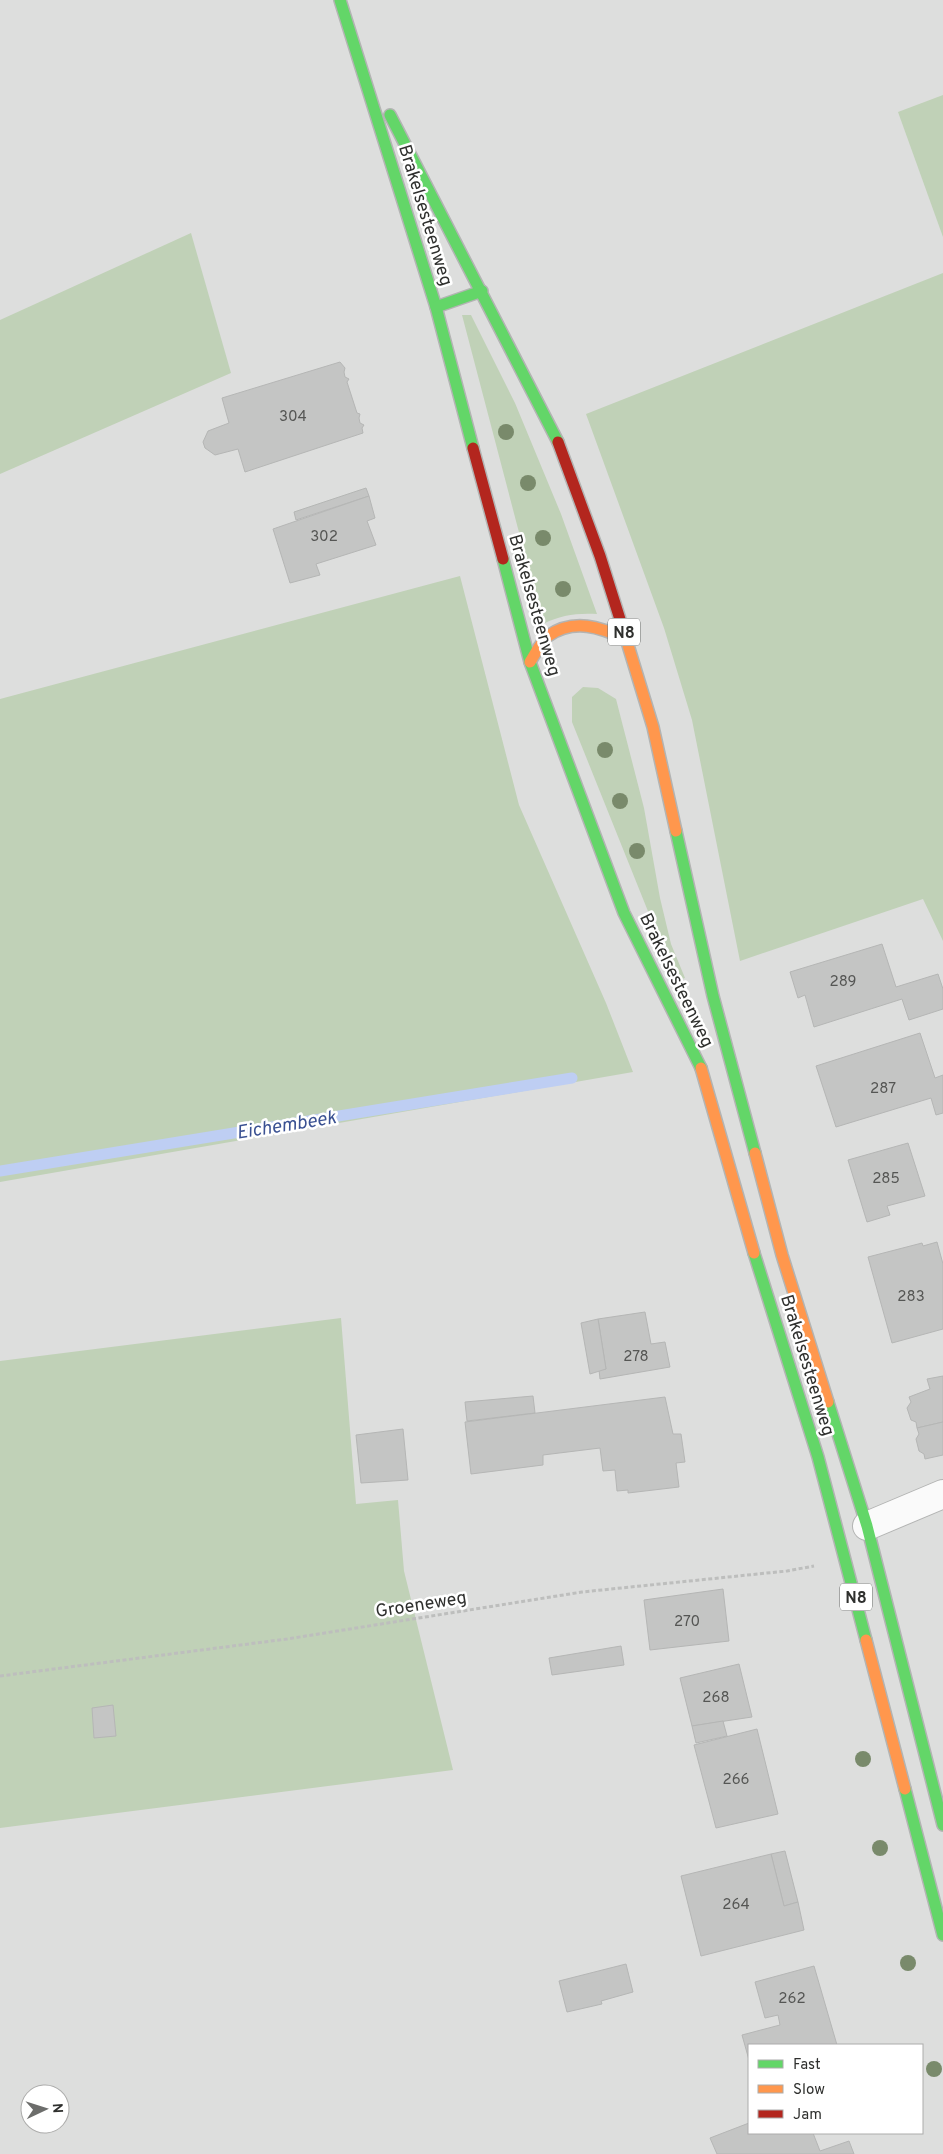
<svg xmlns="http://www.w3.org/2000/svg" width="943" height="2154" viewBox="0 0 943 2154" font-family="Overpass,sans-serif">
<style>
.green{fill:#c0d1b7}
.lines{fill:none;stroke-linecap:round;stroke-linejoin:round}
.stream{stroke:#becef3;stroke-width:11}
.building{fill:#c4c5c4;stroke:#b5b6b5}
.street-casing{stroke:#b3b4b3;stroke-width:30}
.fast-casing{stroke:#b3b4b3;stroke-width:14}
.slow-casing{stroke:#b3b4b3;stroke-width:14}
.jam-casing{stroke:#b3b4b3;stroke-width:14}
.path{stroke:#bdbebd;stroke-width:3;stroke-dasharray:4 2.5;stroke-linecap:butt}
.street{stroke:#fafafa;stroke-width:28}
.fast{stroke:#63d668;stroke-width:11}
.slow{stroke:#ff974d;stroke-width:11}
.jam{stroke:#b3261e;stroke-width:11}
.tree{fill:#798a6b}
.labels{text-anchor:middle;stroke-width:5;stroke-linejoin:round;paint-order:stroke}
.number-label{font-size:15px;fill:#555654}
.shield{fill:#fff;stroke:#6d6e6d;stroke-width:1}
.shield-label{font-size:16px;font-weight:bold;fill:#2f302e}
.street-label{font-size:18px;fill:#2f302e;stroke:#fff}
.water-label{font-size:19px;font-style:italic;fill:#3a5192;stroke:#fff}
</style>
<rect width="100%" height="100%" fill="#dddedd"/>
<!-- green -->
<g class="green">
<path d="M943 95V237L898 112Z"/>
<path d="M191 233 231 373 0 474V320Z"/>
<path d="M943 273V941L923 899 740 961 692 720 664 628 586 414Z"/>
<path d="M462 315H471L515 403 561 514 597 614C576 613 561 615 543 624Z"/>
<path d="M460 576 519 805 606 1003 633 1072 0 1182V699Z"/>
<path d="M583 687 598 688 616 699 644 808 660 898 671 944 685 978 676 981 572 722V697Z"/>
<path d="M341 1318 356 1504 398 1500 404 1571 453 1770 0 1828V1361Z"/>
</g>
<g class="lines">
<!-- stream -->
<path class="stream" d="M0 1171 572 1078"/>
</g>
<!-- building -->
<g class="building">
<path d="M340 362 345 368 344 372 345 377 349 379 347 382 357 413 360 414 359 418 360 423 364 425 362 428 363 433 245 472 238 449 215 455 205 448 203 442 208 431 229 423 222 398Z"/>
<path d="M366 488 369 496 296 520 294 512Z"/>
<path d="M369 496 375 518 367 521 376 545 316 564 320 575 290 583 273 529Z"/>
<path d="M882 944 896 987 938 974 943 989V1009L909 1020 902 999 814 1027 805 995 798 998 790 972Z"/>
<path d="M920 1033 935 1078 943 1075V1113L936 1115 931 1098 836 1127 816 1066Z"/>
<path d="M908 1143 925 1196 887 1206 890 1215 867 1222 848 1160Z"/>
<path d="M937 1242 943 1264V1329L892 1343 868 1257 922 1243 923 1246Z"/>
<path d="M645 1312 651 1344 665 1342 670 1367 600 1379 599 1370 606 1369 598 1319Z"/>
<path d="M598 1319 606 1369 590 1374 581 1323Z"/>
<path d="M943 1376V1422L917 1428 916 1422 911 1420 907 1408 911 1402 909 1397 930 1389 927 1379Z"/>
<path d="M533 1396 535 1413 467 1421 465 1402Z"/>
<path d="M665 1397 673 1434H681L685 1462 676 1463 679 1487 628 1493V1490L617 1491 615 1470 603 1471 600 1448 543 1455V1465L471 1474 465 1422Z"/>
<path d="M943 1422V1455L925 1459 924 1454 919 1451 916 1439 919 1434 917 1428Z"/>
<path d="M403 1429 408 1480 361 1483 356 1435Z"/>
<path d="M723 1589 729 1641 650 1650 644 1600Z"/>
<path d="M621 1646 624 1665 552 1675 549 1658Z"/>
<path d="M739 1664 752 1717 692 1726 680 1678Z"/>
<path d="M113 1705 116 1736 94 1738 92 1708Z"/>
<path d="M723 1721 727 1736 696 1743 692 1726Z"/>
<path d="M757 1729 778 1814 716 1828 694 1745Z"/>
<path d="M785 1851 798 1902 784 1906 771 1854Z"/>
<path d="M771 1854 784 1906 798 1902 804 1930 701 1956 681 1876Z"/>
<path d="M626 1964 633 1992 601 2001 602 2004 567 2012 559 1981Z"/>
<path d="M814 1966 837 2045H749V2060L742 2035 780 2025 778 2015 765 2018 755 1982Z"/>
<path d="M749 2123V2133H813L820 2151 849 2141 854 2154H717L710 2138Z"/>
</g>
<g class="lines">
<defs>
<path id="street" d="M867 1526 943 1494"/>
<g id="fast">
<path d="M340 0 436 307 473 448"/>
<path d="M390 115 558 442"/>
<path d="M436 307 482 291"/>
<path d="M503 559 530 662 624 913 701 1068"/>
<path d="M676 831 713 996 755 1153"/>
<path d="M754 1253 818 1457 866 1640"/>
<path d="M828 1402 867 1526 943 1825"/>
<path d="M905 1789 943 1935"/>
</g>
<g id="slow">
<path d="M624 632 653 727 676 831"/>
<path d="M530 662C535 654 541 642 548 636 574 618 600 627 626 639"/>
<path d="M701 1068 754 1253"/>
<path d="M755 1153 782 1255 828 1402"/>
<path d="M866 1640 905 1789"/>
</g>
<g id="jam">
<path d="M558 442 600 556 624 632"/>
<path d="M473 448 503 559"/>
</g>
</defs>
<!-- street casing -->
<use href="#street" class="street-casing"/>
<!-- fast casing -->
<use href="#fast" class="fast-casing"/>
<!-- slow casing -->
<use href="#slow" class="slow-casing"/>
<!-- jam casing -->
<use href="#jam" class="jam-casing"/>
<!-- path -->
<path class="path" d="M0 1676 287 1639 582 1592 787 1571 814 1566"/>
<!-- street -->
<use href="#street" class="street"/>
<!-- fast -->
<use href="#fast" class="fast"/>
<!-- slow -->
<use href="#slow" class="slow"/>
<!-- jam -->
<use href="#jam" class="jam"/>
</g>
<!-- trees -->
<g class="tree">
<circle cx="506" cy="432" r="8"/>
<circle cx="528" cy="483" r="8"/>
<circle cx="543" cy="538" r="8"/>
<circle cx="563" cy="589" r="8"/>
<circle cx="605" cy="750" r="8"/>
<circle cx="620" cy="801" r="8"/>
<circle cx="637" cy="851" r="8"/>
<circle cx="863" cy="1759" r="8"/>
<circle cx="880" cy="1848" r="8"/>
<circle cx="908" cy="1963" r="8"/>
<circle cx="934" cy="2069" r="8"/>
</g>
<g class="labels">
<!-- number labels -->
<g class="number-label">
<text x="293" y="421">304</text>
<text x="324" y="541">302</text>
<text x="843" y="986">289</text>
<text x="883" y="1093">287</text>
<text x="886" y="1183">285</text>
<text x="911" y="1301">283</text>
<text x="636" y="1361">278</text>
<text x="687" y="1626">270</text>
<text x="716" y="1702">268</text>
<text x="736" y="1784">266</text>
<text x="736" y="1909">264</text>
<text x="792" y="2003">262</text>
</g>
<!-- shield labels -->
<g class="shield">
<rect x="608" y="618.5" width="32" height="27" rx="4"/>
<rect x="840" y="1583.5" width="32" height="27" rx="4"/>
</g>
<g class="shield-label">
<text x="624" y="638">N8</text>
<text x="856" y="1603">N8</text>
</g>
<!-- street labels -->
<g class="street-label">
<text transform="translate(426 215) rotate(73)" y="6">Brakelsesteenweg</text>
<text transform="translate(535 605) rotate(74)" y="6">Brakelsesteenweg</text>
<text transform="translate(677 980) rotate(64)" y="6">Brakelsesteenweg</text>
<text transform="translate(808 1365) rotate(73)" y="6">Brakelsesteenweg</text>
<text transform="translate(421 1604) rotate(-9)" y="6">Groeneweg</text>
</g>
<!-- water labels -->
<g class="water-label">
<text transform="translate(286 1124) rotate(-9)" y="7">Eichembeek</text>
</g>
</g>
<!-- legend -->
<rect x="748" y="2044" width="175" height="90" fill="#ffffff" stroke="#acacab"/>
<rect x="758" y="2060" width="25" height="8" fill="#63d668" stroke="#acacab"/>
<text x="793" y="2069" font-size="15" fill="#2f302e">Fast</text>
<rect x="758" y="2085" width="25" height="8" fill="#ff974d" stroke="#acacab"/>
<text x="793" y="2094" font-size="15" fill="#2f302e">Slow</text>
<rect x="758" y="2110" width="25" height="8" fill="#b3261e" stroke="#acacab"/>
<text x="793" y="2119" font-size="15" fill="#2f302e">Jam</text>
<!-- north arrow -->
<g transform="translate(45 2109) rotate(86)"><circle r="24" fill="#ffffff" stroke="#acacab"/>
<path d="M0-4L9 19L0 12L-9 19Z" fill="#6c6d6b"/>
<text y="-8" font-size="14" font-weight="bold" text-anchor="middle" fill="#2f302e">N</text>
</g>
</svg>
